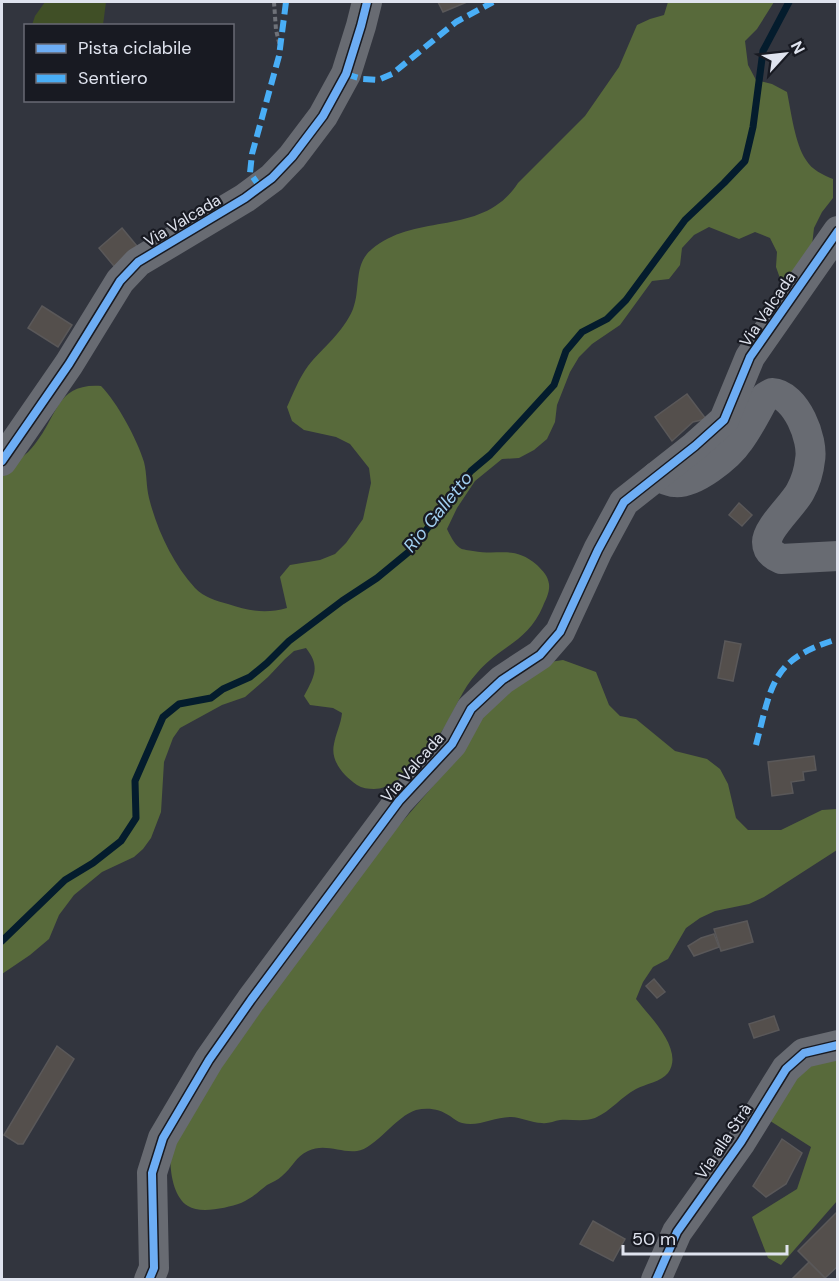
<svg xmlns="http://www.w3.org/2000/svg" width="839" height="1281" viewBox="0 0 839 1281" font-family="'DM Sans',sans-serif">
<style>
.green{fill:#404f26}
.forest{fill:#586a3b}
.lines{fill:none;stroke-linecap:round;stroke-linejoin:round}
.stream{stroke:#041c2d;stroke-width:7}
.building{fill:#544f4c;stroke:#5a5859;stroke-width:1.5}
.path{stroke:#6f7279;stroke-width:4;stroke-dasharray:4.5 3;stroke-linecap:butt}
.minor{stroke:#686b72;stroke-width:30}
.quiet{stroke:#49aef6;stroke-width:6;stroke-dasharray:12 6;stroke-linecap:butt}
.cycleway-casing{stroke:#181a22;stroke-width:11}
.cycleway{stroke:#6dadf4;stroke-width:8}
.labels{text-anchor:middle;stroke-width:4.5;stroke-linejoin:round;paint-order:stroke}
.street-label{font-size:16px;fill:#dfe3ee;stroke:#181a22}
.water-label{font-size:18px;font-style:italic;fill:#a2d0f2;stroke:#181a22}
</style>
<rect width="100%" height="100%" fill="#32353e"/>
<!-- green -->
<path class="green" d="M45 2H106L103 25H32L35 16Z"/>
<!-- forest -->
<g class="forest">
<path d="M668 2H774L757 29 745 41 748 65 756 80 772 84 787 92C791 111 795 144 806 160 812 170 823 175 833 179V198L822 212 814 228 810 263 797 275 781 281 776 267 777 252 770 238 755 232 739 239 709 227 694 235 682 248 680 265 669 279 652 281 620 325 592 344 579 357 570 372 557 405 555 422 547 439 534 450 519 458 502 459 475 481 457 508 447 529C450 535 454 544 460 548 463 550 469 550 473 551 500 556 514 545 537 565 543 571 548 576 549 584 550 592 546 599 543 606 528 642 500 646 477 673 462 689 455 710 444 728 430 748 401 789 374 789 368 789 362 788 357 785 344 776 330 761 334 744 336 733 341 724 342 713L333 708 310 705 304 696C314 677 321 667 306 648L294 651 285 659 268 677 245 697 222 705 180 728 173 738 164 762 161 812 151 838 143 849 134 857 102 872 74 895 59 915 49 939 30 955 2 974V469C15 463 26 456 35 444 58 416 56 383 101 386 117 402 137 439 144 462 147 474 146 486 149 498 157 530 173 564 195 588 204 597 216 601 228 604 248 611 266 614 287 608L280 577 290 565 320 560 335 554 346 543 363 519 371 483 369 468 350 444 336 437 304 430 292 421 287 407C293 394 299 378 308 366 323 347 343 333 353 309 361 289 353 264 372 249 416 212 483 237 518 183L585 116 619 67 637 25 650 19 664 15Z"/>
<path d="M563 660 596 672 609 705 620 716 636 719 675 751 707 759 720 769 728 784 736 818 748 830H781L822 810 837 809V850L764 897 749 904 715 911 700 918 686 928 668 959 653 967 643 982 636 999C649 1016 685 1050 668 1073 661 1082 645 1084 636 1089 621 1097 611 1111 595 1118 584 1122 571 1119 560 1120 554 1121 548 1124 542 1123 531 1123 521 1117 511 1117 494 1117 479 1127 462 1123 458 1122 454 1119 450 1116 440 1109 428 1107 416 1110 396 1116 375 1149 357 1151 340 1153 325 1143 308 1151 296 1156 292 1168 282 1176 278 1180 272 1182 267 1185 258 1192 251 1199 241 1203 227 1208 200 1214 188 1206 171 1196 168 1161 172 1144 175 1134 182 1124 187 1115L365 865 458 757 484 708 543 663Z"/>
<path d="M837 1051V1201L781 1265 768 1258 752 1217 797 1189 811 1147 764 1117 800 1066Z"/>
</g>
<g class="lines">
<!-- stream -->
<path class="stream" d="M2 941 65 880 93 863 121 841 136 818 135 781 163 717 179 704 211 698 223 689 250 677 267 663 289 641 342 601 377 578 411 550 471 471 490 455 554 385 566 351 582 332 607 319 626 300 685 220 724 183 745 161 753 127 763 51 789 2"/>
</g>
<!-- building -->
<g class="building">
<path d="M438 2H467L443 12Z"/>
<path d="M122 228 141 251 118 271 99 248Z"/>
<path d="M42 306 72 325 58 347 28 328Z"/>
<path d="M687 394 706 419 693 422 672 441 655 417Z"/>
<path d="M739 503 752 515 742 526 729 515Z"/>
<path d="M725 641 741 644 733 681 718 678Z"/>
<path d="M814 756 816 770 803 772 804 780 791 782 793 793 772 796 768 762Z"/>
<path d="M747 921 753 942 721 951 714 929Z"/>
<path d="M714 934 719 947 694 956 688 946 701 938Z"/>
<path d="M654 979 665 992 657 998 646 986Z"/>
<path d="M774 1016 779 1030 754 1038 749 1024Z"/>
<path d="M57 1046 74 1059 23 1144H18L4 1135Z"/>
<path d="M782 1139 802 1153 786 1184 766 1197 753 1186Z"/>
<path d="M838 1211V1266L825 1278 798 1251Z"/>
<path d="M593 1221 625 1239 613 1261 580 1244Z"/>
<path d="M809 1262 827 1280H791Z"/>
</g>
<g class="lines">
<!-- path -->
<path class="path" d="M274 2 276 30 280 46"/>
<!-- minor -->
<g class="minor">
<path d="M2 461 69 364 120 281 138 262 245 198 272 178 292 157 323 116 346 74 361 26 367 2"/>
<path d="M657 476C662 478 669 482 674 482 694 485 729 456 739 441 749 428 757 411 765 397L772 393C796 394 814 440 810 460 809 470 805 483 800 492 793 505 767 528 767 542 767 551 774 556 781 559L838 556"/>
<path d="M149 1280 154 1268 152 1173 163 1138 209 1060 251 1000 399 801 452 744 471 709 502 680 540 655 560 632 598 550 624 502 695 446 724 420 750 357 838 231"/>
<path d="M656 1280 677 1232 741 1142 786 1069 804 1053 838 1045"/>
</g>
<!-- quiet -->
<g class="quiet">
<path d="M346 74 362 79 378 80 392 74 456 22 493 2"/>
<path d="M260 187 250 173 252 154 279 56 286 2"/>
<path d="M756 745C772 684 771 659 838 639"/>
</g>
<defs>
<g id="cycleway">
<path d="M2 461 69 364 120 281 138 262 245 198 272 178 292 157 323 116 346 74 361 26 367 2"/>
<path d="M149 1280 154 1268 152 1173 163 1138 209 1060 251 1000 399 801 452 744 471 709 502 680 540 655 560 632 598 550 624 502 695 446 724 420 750 357 838 231"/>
<path d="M656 1280 677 1232 741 1142 786 1069 804 1053 838 1045"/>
</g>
</defs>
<!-- cycleway casing -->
<use href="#cycleway" class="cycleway-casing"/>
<!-- cycleway -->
<use href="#cycleway" class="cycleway"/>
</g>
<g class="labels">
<!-- street labels -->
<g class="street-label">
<text transform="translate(182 220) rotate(-31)" y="6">Via Valcada</text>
<text transform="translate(767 309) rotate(-56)" y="6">Via Valcada</text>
<text transform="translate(412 767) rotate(-49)" y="6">Via Valcada</text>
<text transform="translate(723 1141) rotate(-56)" y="6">Via alla Strà</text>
</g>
<!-- water labels -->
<g class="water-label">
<text transform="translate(438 512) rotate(-51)" y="6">Rio Galletto</text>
</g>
</g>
<!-- border -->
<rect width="839" height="1281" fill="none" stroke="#dfe3ee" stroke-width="6"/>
<!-- legend -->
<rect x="24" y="24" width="210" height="78" fill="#181a22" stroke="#686a74" stroke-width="1.5"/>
<rect x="36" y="44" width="30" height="9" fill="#6dadf4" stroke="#686a74" stroke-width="1.5"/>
<text x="78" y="54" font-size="18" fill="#dfe3ee">Pista ciclabile</text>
<rect x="36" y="74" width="30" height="9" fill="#49aef6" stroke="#686a74" stroke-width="1.5"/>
<text x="78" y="84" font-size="18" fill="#dfe3ee">Sentiero</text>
<!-- north arrow -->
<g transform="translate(785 54) rotate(63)" stroke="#181a22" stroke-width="4.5" paint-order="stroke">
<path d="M0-4.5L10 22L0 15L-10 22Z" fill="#dfe3ee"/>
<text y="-9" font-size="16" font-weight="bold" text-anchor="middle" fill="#dfe3ee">N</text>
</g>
<!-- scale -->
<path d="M623 1245v9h164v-9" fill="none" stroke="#dfe3ee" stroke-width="3"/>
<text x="632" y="1245" font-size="18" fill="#dfe3ee" stroke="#181a22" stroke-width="4.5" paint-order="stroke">50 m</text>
</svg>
